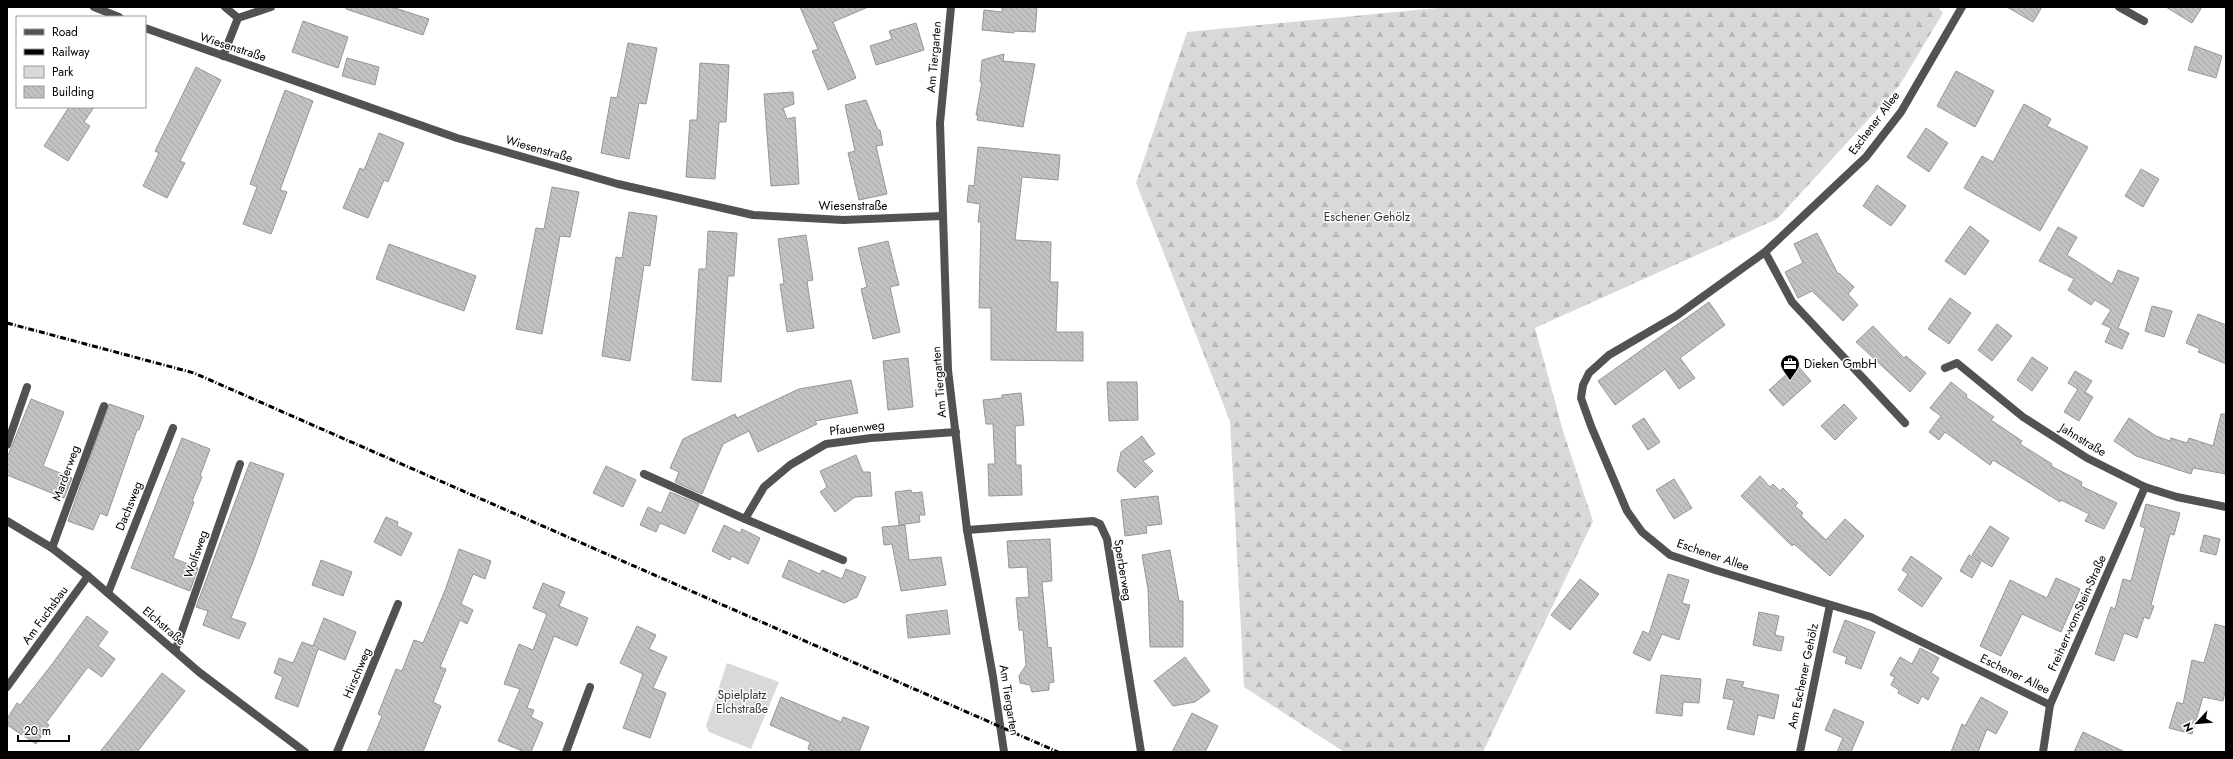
<svg xmlns="http://www.w3.org/2000/svg" width="2233" height="759" viewBox="0 0 2233 759" font-family="Jost,sans-serif">
<style>
.green{fill:#d9d9d9}
.forest{fill:url(#forest-firs)}
.building{fill:url(#building-back-hatch);stroke:#969696}
.lines{fill:none;stroke-linecap:round;stroke-linejoin:round}
.minor{stroke:#525252;stroke-width:8}
.rail{stroke:#000;stroke-width:3;stroke-dasharray:6 2 1 2;stroke-linecap:butt}
.labels{text-anchor:middle;stroke-width:3;stroke-linejoin:round;paint-order:stroke}
.street-label{font-size:12px;fill:#000;stroke:#fff}
.park-label{font-size:12px;fill:#303030;stroke:#fff}
.poi-label{font-size:12px;fill:#000;stroke:#fff;text-anchor:start}
</style>
<defs>
<pattern id="forest-firs" width="22" height="20" patternUnits="userSpaceOnUse"><rect width="22" height="20" fill="#d9d9d9"/><path d="M5 1l3.5 6h-7zM16 11l3.5 6h-7z" fill="#b8b8b8"/></pattern>
<pattern id="building-back-hatch" width="6" height="6" patternUnits="userSpaceOnUse"><rect width="6" height="6" fill="#c2c2c2"/><path d="M-1 5l2 2M0 0l6 6M5-1l2 2" fill="none" stroke="#a5a5a5"/></pattern>
</defs>
<rect width="100%" height="100%" fill="#fff"/>
<!-- green -->
<path class="green" d="M727 663 779 682 751 749 709 732 706 726Z"/>
<!-- forest -->
<path class="forest" d="M1448 7H1938L1943 13 1899 86 1777 219 1535 328 1563 431 1593 521 1483 752H1344L1244 687 1230 421 1136 183 1187 32Z"/>
<!-- building -->
<g class="building">
<path d="M346 7H392L429 19 423 35 346 9Z"/>
<path d="M800 7H868L833 22 856 78 828 90 812 51 818 49Z"/>
<path d="M1002 7H1037L1035 32 1014 31V33L982 30 984 10 1002 12Z"/>
<path d="M2007 7H2042L2033 22Z"/>
<path d="M2166 7H2202L2192 23Z"/>
<path d="M303 21 348 37 338 68 292 52Z"/>
<path d="M916 23 924 50 876 65 870 46 892 39 889 31Z"/>
<path d="M628 43 657 48 646 104 639 103 629 159 601 153 611 97 617 98Z"/>
<path d="M2195 46 2222 56 2216 78 2188 70Z"/>
<path d="M1004 54 1003 61 1035 64 1023 127 977 120 978 115H976L982 82H980L982 60Z"/>
<path d="M347 58 379 67 375 85 342 76Z"/>
<path d="M700 63 729 65 726 122H719L715 179 686 177 690 120H697Z"/>
<path d="M196 67 221 80 180 161 185 163 167 198 143 186 159 153 155 151Z"/>
<path d="M1956 71 1994 91 1975 127 1937 106Z"/>
<path d="M285 90 313 101 280 190 287 192 271 234 243 224 257 187 250 184Z"/>
<path d="M793 92 794 104 783 108 787 119 795 117 799 184 771 186 764 94Z"/>
<path d="M866 100 878 130H880L883 145 876 146 887 194 859 200 848 153 855 151 845 105Z"/>
<path d="M2024 104 2051 119 2047 126 2088 147 2040 231 1964 188 1982 156 1993 162Z"/>
<path d="M69 107H94L84 122 90 126 68 161 44 146Z"/>
<path d="M1926 128 1948 143 1929 172 1907 157Z"/>
<path d="M379 133 404 143 388 182 384 180 368 218 343 208 360 168 364 170Z"/>
<path d="M978 147 1060 155 1058 180 1022 177 1015 240 1051 242 1050 282H1058L1056 332H1083V361L991 360V308H979L981 222H978L980 204 967 202 969 185 974 186Z"/>
<path d="M2141 169 2159 179 2143 207 2125 196Z"/>
<path d="M1877 185 1906 206 1891 226 1863 206Z"/>
<path d="M552 187 579 192 570 237 560 236 542 334 516 329 536 228 544 229Z"/>
<path d="M629 212 657 216 650 266 644 265 630 361 602 356 616 257 622 258Z"/>
<path d="M1970 226 1989 241 1965 275 1945 261Z"/>
<path d="M2058 227 2077 237 2067 255 2112 284 2118 270 2139 278 2118 328 2129 333 2122 349 2105 342 2111 328 2102 324 2111 310 2095 300 2091 305 2068 290 2074 279 2039 261Z"/>
<path d="M708 231 737 233 734 276H728L721 382 692 380 699 269H706Z"/>
<path d="M1817 233 1838 274 1839 273 1854 287 1848 294 1858 305 1843 321 1812 291 1798 298 1785 272 1803 263 1794 244Z"/>
<path d="M806 235 813 280 807 281 814 328 787 332 780 284H784L778 239Z"/>
<path d="M888 241 899 285 890 287 900 332 873 339 861 289 867 287 858 248Z"/>
<path d="M389 244 476 276 464 311 376 279Z"/>
<path d="M1950 298 1971 313 1949 344 1928 329Z"/>
<path d="M1709 302 1725 325 1680 358 1695 378 1679 389 1665 369 1615 405 1598 381Z"/>
<path d="M2152 306 2172 311 2164 337 2145 331Z"/>
<path d="M2198 314 2226 325V364L2198 352 2200 349 2186 343Z"/>
<path d="M1997 324 2012 336 1992 361 1978 350Z"/>
<path d="M1873 326 1904 358 1906 356 1926 373 1910 392 1856 342Z"/>
<path d="M2032 357 2048 368 2032 391 2017 380Z"/>
<path d="M908 358 913 407 888 410 883 361Z"/>
<path d="M1797 365 1811 381 1783 406 1769 390Z"/>
<path d="M2075 371 2092 381 2085 392 2093 397 2079 421 2064 412 2078 389 2068 383Z"/>
<path d="M851 380 858 413 815 421 817 424 758 452 749 431 723 444 702 494 675 482 679 472 670 468 683 439 735 414 737 418 799 389Z"/>
<path d="M1107 382H1137L1138 420 1109 421Z"/>
<path d="M1951 382 1967 395 1966 397 1994 417 1991 420 2022 441 2020 444 2052 464 2051 466 2082 482 2081 486 2117 503 2104 529 2085 521 2089 514 2061 500 2060 502 1993 460 1990 465 1945 432 1939 440 1929 432 1941 416 1930 408Z"/>
<path d="M1021 393 1024 425 1015 426 1016 465H1021L1022 495 989 496 988 464H995L993 424H986L983 400 1002 398V395Z"/>
<path d="M31 399 64 412 43 466 72 478 64 498 7 475V458Z"/>
<path d="M109 404 144 416 139 430H137L107 516 100 513 93 530 68 521Z"/>
<path d="M1844 404 1857 418 1835 440 1821 426Z"/>
<path d="M2221 414H2226V474L2193 468 2191 474 2136 456 2114 441 2129 418 2156 436 2170 441 2171 438 2187 443 2189 438 2213 446Z"/>
<path d="M1644 418 1660 442 1648 450 1632 426Z"/>
<path d="M1142 436 1155 454 1143 461 1153 471 1135 488 1117 471 1121 452Z"/>
<path d="M182 438 210 449 200 476 202 477 192 501 194 502 173 558 198 568 190 591 131 568Z"/>
<path d="M856 455 863 472H870L872 496 855 497 835 512 820 492 827 487 820 471Z"/>
<path d="M250 462 284 474 254 559 231 618 246 623 239 639 203 625 208 611 196 607Z"/>
<path d="M606 466 636 480 623 507 593 493Z"/>
<path d="M1760 476 1770 487 1773 484 1780 491 1783 488 1798 503 1795 506 1803 513 1801 516 1826 540 1845 519 1864 536 1830 576 1794 544 1792 546 1741 496Z"/>
<path d="M1674 479 1692 508 1674 519 1656 490Z"/>
<path d="M911 490 912 493 922 492 925 515H919L920 522 899 525 895 492Z"/>
<path d="M670 492 699 504 685 534 660 523 656 532 640 525 648 507 661 513Z"/>
<path d="M1158 496 1162 524 1146 526 1147 533 1125 536 1121 500Z"/>
<path d="M2146 504 2180 513 2174 535 2170 534 2151 605 2154 606 2149 619 2144 617 2137 638 2124 633 2114 661 2095 654 2111 607 2115 609 2123 579 2131 581 2145 528 2140 526Z"/>
<path d="M386 517 398 522 397 526 412 533 401 556 374 542Z"/>
<path d="M724 525 740 533 742 529 760 538 748 564 732 556 730 560 712 551Z"/>
<path d="M905 525 909 560 941 557 946 585 901 591 892 544 884 545 882 527Z"/>
<path d="M1990 526 2009 538 1992 567 1972 555Z"/>
<path d="M2204 535 2220 539 2216 555 2200 551Z"/>
<path d="M1050 539 1052 581 1042 582 1048 648 1051 647 1054 682 1049 683V690L1032 692 1030 685 1020 683 1019 676 1026 665 1023 630H1019L1016 598 1029 597 1027 567 1009 568 1007 541Z"/>
<path d="M459 549 491 561 485 579 473 574 461 604 473 610 467 624 460 620 440 667 446 669 433 702 441 706 423 752H367L382 716 378 714 396 669 402 671 414 640 423 643 446 588Z"/>
<path d="M1170 550 1179 601H1183V647H1150L1148 589 1142 555Z"/>
<path d="M1969 555 1981 562 1972 578 1960 571Z"/>
<path d="M1911 556 1942 578 1922 607 1898 590 1908 574 1902 570Z"/>
<path d="M321 560 352 572 343 596 312 585Z"/>
<path d="M789 560 820 574 822 570 842 579 846 569 866 577 857 597 844 603 782 577Z"/>
<path d="M1668 574 1689 580 1682 603 1690 605 1679 640 1662 634 1650 661 1633 653 1643 631 1649 634Z"/>
<path d="M2056 578 2080 589 2061 632 2022 614 2001 656 1980 646 2010 580 2047 598Z"/>
<path d="M1580 579 1599 594 1570 630 1551 615Z"/>
<path d="M543 583 565 592 559 606 588 618 577 646 554 636 527 708 534 710 531 717 543 723 531 752H525L498 741 520 689 504 684 519 644 533 650 547 614 533 608Z"/>
<path d="M947 610 950 634 908 638 906 615Z"/>
<path d="M1759 612 1779 616 1775 635 1784 637 1781 651 1753 645Z"/>
<path d="M87 616 108 632 98 646 115 659 102 677 88 667 46 723 49 725 36 744 7 725V719L17 703 20 705 53 663Z"/>
<path d="M324 618 356 632 345 660 318 649 298 707 275 698 283 677 274 673 279 658 293 663 302 642 313 646Z"/>
<path d="M1845 620 1875 632 1861 669 1845 663 1847 657 1833 652Z"/>
<path d="M2215 624 2226 627V688L2223 701 2203 697 2192 734 2169 728 2177 702 2183 704 2192 660 2204 663Z"/>
<path d="M637 626 656 635 649 649 667 657 653 688 666 693 650 738 623 728 643 674 620 663Z"/>
<path d="M1920 648 1939 658 1931 673 1939 678 1928 700 1922 696 1918 704 1898 693 1899 690 1891 685 1895 677 1890 675 1900 657 1912 664Z"/>
<path d="M1185 657 1210 691 1195 702 1173 706 1154 681Z"/>
<path d="M162 673 185 691 137 752H100Z"/>
<path d="M1661 675 1701 679 1699 703 1683 702 1682 716 1656 713Z"/>
<path d="M1727 679 1744 682 1742 687 1779 695 1774 719 1758 715 1754 735 1727 729 1734 700 1723 698Z"/>
<path d="M781 697 841 722 843 717 869 727 859 752H815L808 749 810 742 770 725Z"/>
<path d="M1981 697 2008 712 1996 734 1987 729 1978 752H1951L1962 724 1965 726Z"/>
<path d="M1834 709 1864 722 1851 752H1837L1843 738 1825 730Z"/>
<path d="M1192 713 1218 726 1205 752H1172Z"/>
<path d="M2083 732 2125 752H2074Z"/>
</g>
<g class="lines">
<!-- minor -->
<g class="minor">
<path d="M94 7 119 17"/>
<path d="M225 7 238 18 271 7"/>
<path d="M951 7 940 123 948 370 967 530 993 677 1004 752"/>
<path d="M1962 7 1901 112 1866 157 1765 252 1676 316 1609 355 1589 373 1583 385 1581 398 1591 426 1627 511 1642 532 1670 555 1715 570 1871 617 2050 705"/>
<path d="M2119 7 2144 21"/>
<path d="M145 28 457 138 618 184 753 215 843 220 942 216"/>
<path d="M223 56 238 18"/>
<path d="M1765 252 1792 302 1905 423"/>
<path d="M1945 368 1957 363 2023 417 2087 458 2145 487 2177 497 2226 507"/>
<path d="M7 445 27 387"/>
<path d="M644 474 745 519 764 487 790 465 826 444 871 438 956 432"/>
<path d="M745 519 843 560"/>
<path d="M7 521 52 548 88 576 199 672 305 752"/>
<path d="M967 530 1093 521 1100 524 1107 539 1141 752"/>
<path d="M52 548 104 406"/>
<path d="M108 593 173 428"/>
<path d="M175 651 240 464"/>
<path d="M7 687 88 576"/>
<path d="M337 752 398 604"/>
<path d="M566 752 590 687"/>
<path d="M1800 752 1830 605"/>
<path d="M2043 752 2050 705 2145 487"/>
</g>
<!-- rail -->
<path class="rail" d="M7 323 194 373 1058 752"/>
</g>
<!-- icons -->
<defs>
<symbol id="office-pin" viewBox="-11 -11 22 30"><path d="M0 17L-7.5 6A9.5 9.5 0 1 1 7.5 6Z" fill="#000" stroke="#fff"/><path d="M-6-3h4V-5.5h4V-3h4V5H-6ZM-1-4.5V-3h2v-1.5ZM-6 0V1H6V0Z" fill="#fff"/></symbol>
</defs>
<g fill-rule="evenodd">
<use href="#office-pin" x="1779" y="353" width="22" height="30"/>
</g>
<g class="labels">
<!-- street labels -->
<g class="street-label">
<text transform="translate(233 47) rotate(18)" y="4">Wiesenstraße</text>
<text transform="translate(934 57) rotate(-85)" y="4">Am Tiergarten</text>
<text transform="translate(1874 123) rotate(-53)" y="4">Eschener Allee</text>
<text transform="translate(539 149) rotate(16)" y="4">Wiesenstraße</text>
<text x="853" y="210">Wiesenstraße</text>
<text transform="translate(939 382) rotate(-95)" y="4">Am Tiergarten</text>
<text transform="translate(857 428) rotate(-7)" y="4">Pfauenweg</text>
<text transform="translate(2083 440) rotate(31)" y="4">Jahnstraße</text>
<text transform="translate(66 473) rotate(-70)" y="4">Marderweg</text>
<text transform="translate(129 506) rotate(-68)" y="4">Dachsweg</text>
<text transform="translate(196 554) rotate(-71)" y="4">Wolfsweg</text>
<text transform="translate(1713 555) rotate(19)" y="4">Eschener Allee</text>
<text transform="translate(1123 570) rotate(81)" y="4">Sperberweg</text>
<text transform="translate(2077 613) rotate(-66)" y="4">Freiherr-vom-Stein-Straße</text>
<text transform="translate(45 615) rotate(-54)" y="4">Am Fuchsbau</text>
<text transform="translate(164 626) rotate(41)" y="4">Elchstraße</text>
<text transform="translate(357 673) rotate(-67)" y="4">Hirschweg</text>
<text transform="translate(2015 674) rotate(26)" y="4">Eschener Allee</text>
<text transform="translate(1803 676) rotate(-78)" y="4">Am Eschener Gehölz</text>
<text transform="translate(1009 700) rotate(81)" y="4">Am Tiergarten</text>
</g>
<!-- park labels -->
<g class="park-label">
<text x="1367" y="221">Eschener Gehölz</text>
<text x="742" y="699">Spielplatz<tspan x="742" dy="14">Elchstraße</tspan></text>
</g>
<!-- poi labels -->
<g class="poi-label">
<text x="1804" y="368">Dieken GmbH</text>
</g>
</g>
<!-- border -->
<rect width="2233" height="759" fill="none" stroke="#000000" stroke-width="16"/>
<!-- legend -->
<rect x="16" y="16" width="130" height="92" fill="#ffffff" stroke="#999999"/>
<rect x="24" y="29" width="20" height="6" fill="#525252" stroke="#999999"/>
<text x="52" y="36" font-size="12" fill="#000000">Road</text>
<rect x="24" y="49" width="20" height="6" fill="#000000" stroke="#999999"/>
<text x="52" y="56" font-size="12" fill="#000000">Railway</text>
<rect x="24" y="66" width="20" height="12" fill="#d9d9d9" stroke="#999999"/>
<text x="52" y="76" font-size="12" fill="#000000">Park</text>
<rect x="24" y="86" width="20" height="12" fill="url(#building-back-hatch)" stroke="#999999"/>
<text x="52" y="96" font-size="12" fill="#000000">Building</text>
<!-- north arrow -->
<g transform="translate(2197 723) rotate(244)" stroke="#ffffff" stroke-width="3" paint-order="stroke">
<path d="M0-3L7 15L0 10L-7 15Z" fill="#000000"/>
<text y="-6" font-size="11" font-weight="bold" text-anchor="middle" fill="#000000">N</text>
</g>
<!-- scale -->
<path d="M18 735v6h51v-6" fill="none" stroke="#000000" stroke-width="2"/>
<text x="24" y="735" font-size="12" fill="#000000" stroke="#ffffff" stroke-width="3" paint-order="stroke">20 m</text>
</svg>
